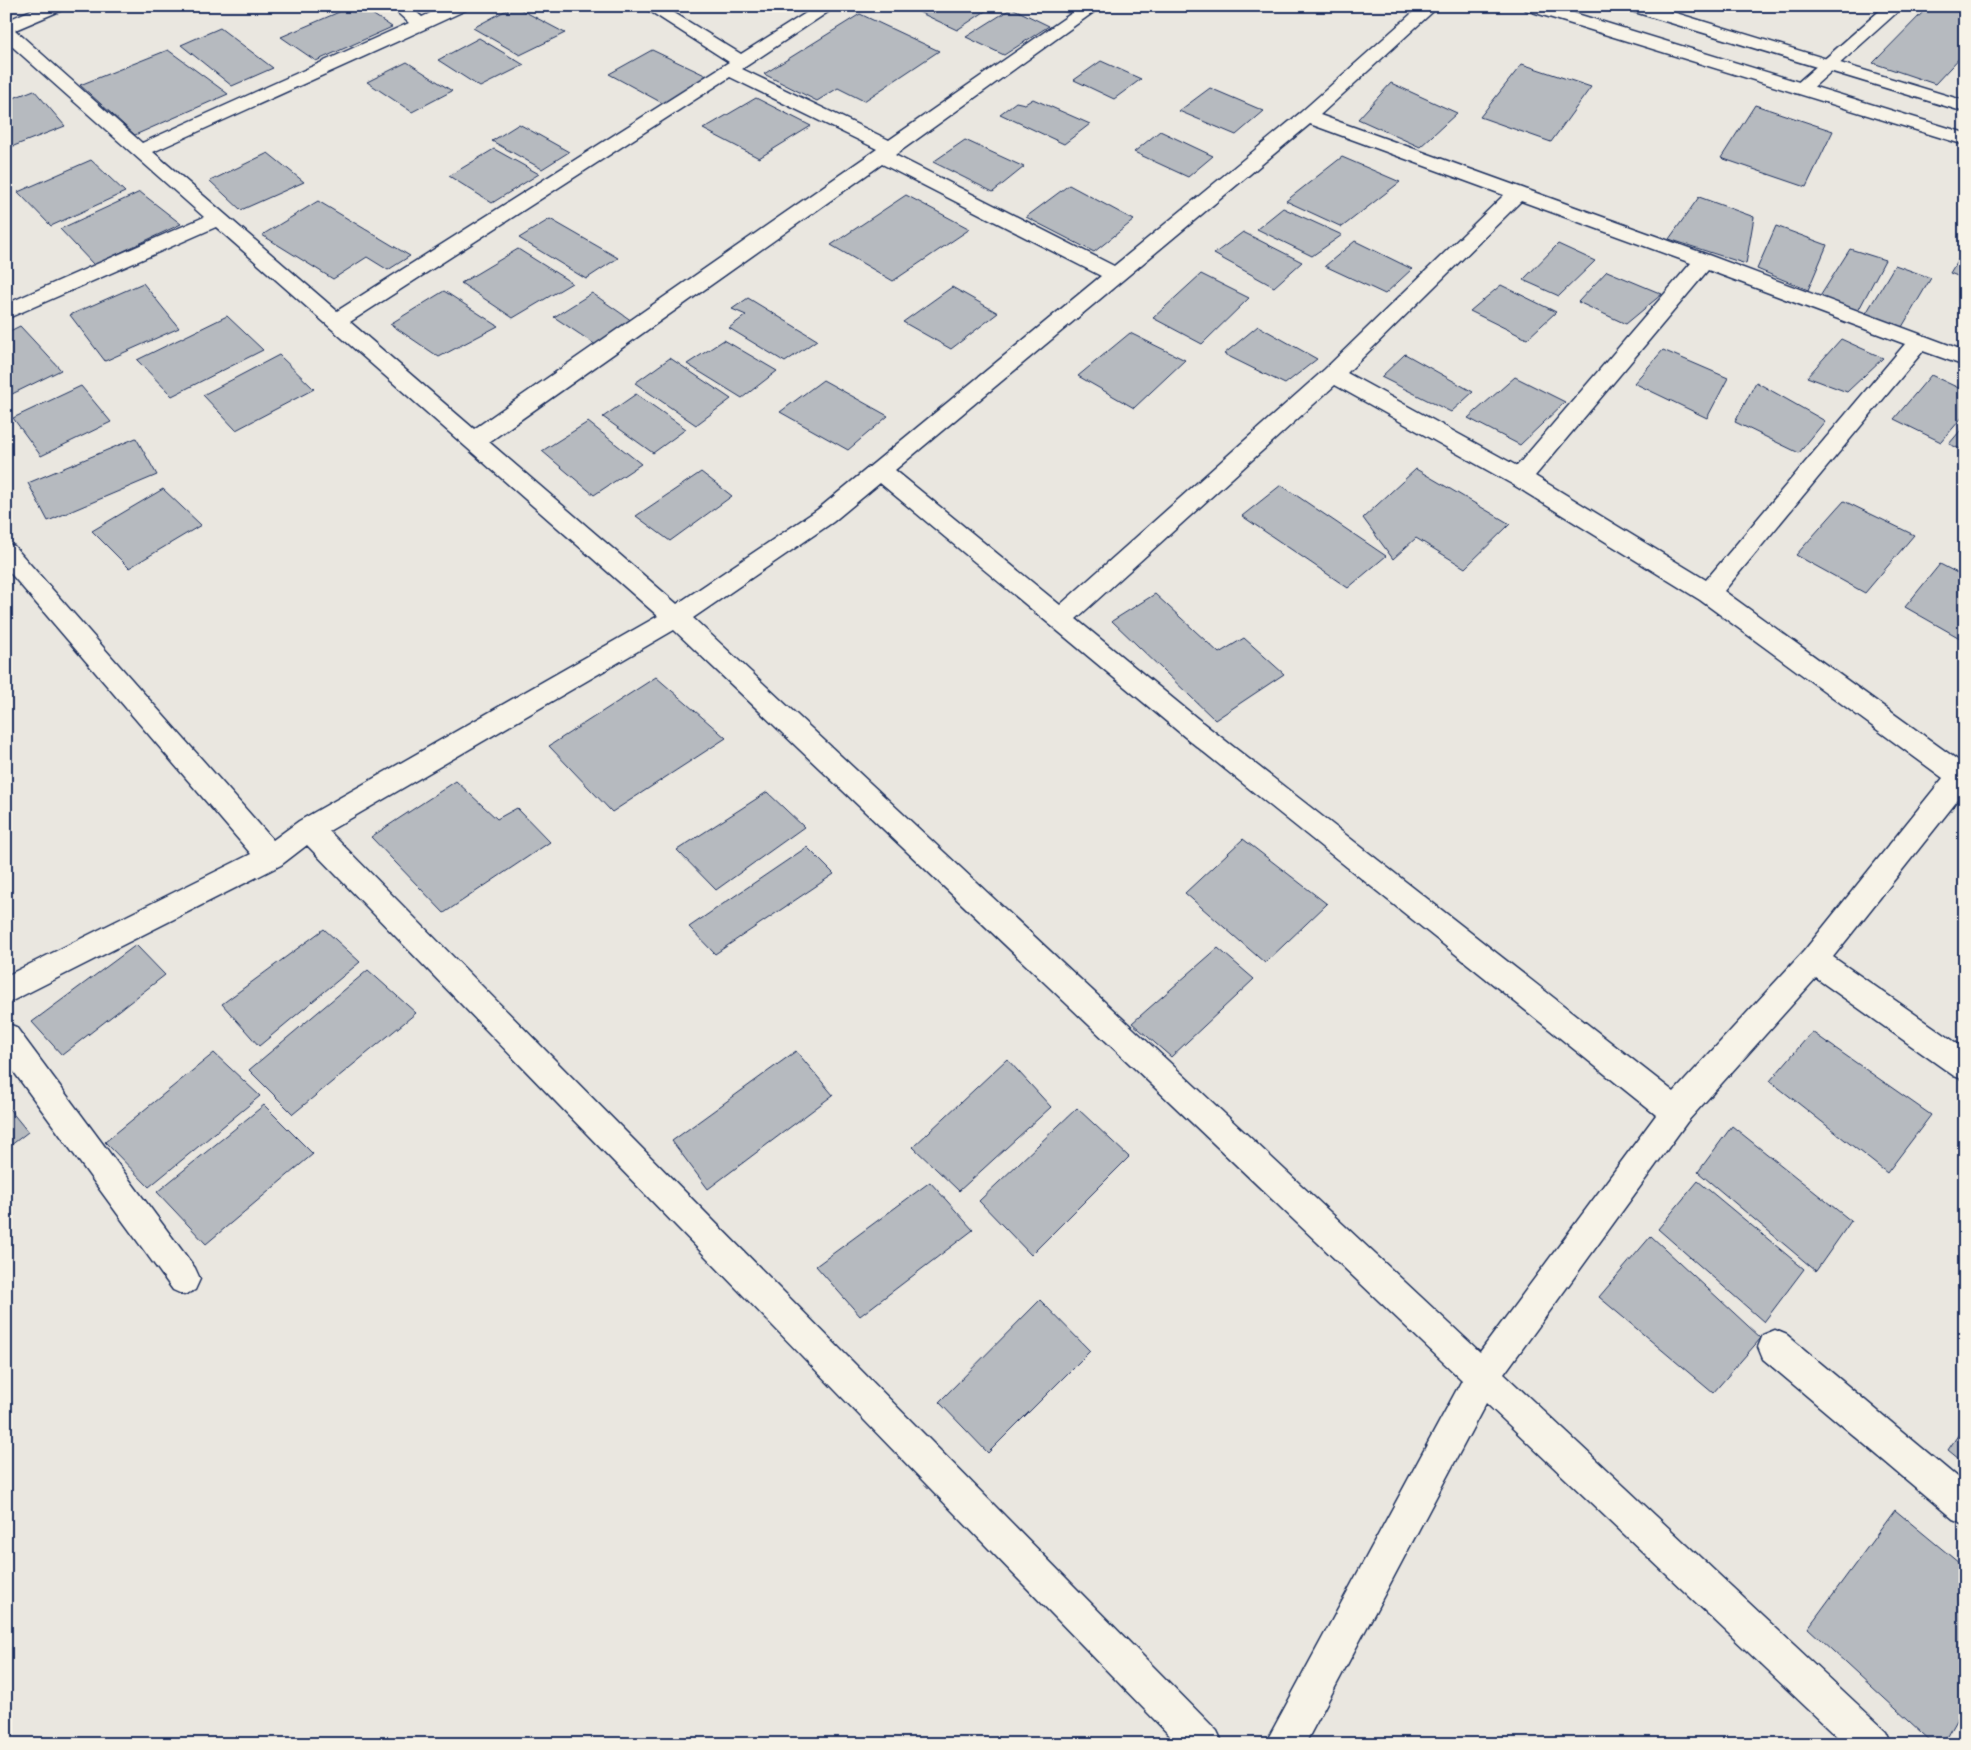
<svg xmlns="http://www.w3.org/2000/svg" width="1971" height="1750" viewBox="0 0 1971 1750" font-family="'Balsamiq Sans',sans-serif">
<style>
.building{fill:#b6babf;stroke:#1b2f5e}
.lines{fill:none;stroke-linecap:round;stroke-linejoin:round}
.minor-casing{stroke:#1b2f5e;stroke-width:3}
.major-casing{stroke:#1b2f5e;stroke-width:3}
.minor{fill:#f7f3e8;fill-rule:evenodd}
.major{fill:#f7f3e8;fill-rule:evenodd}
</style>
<rect width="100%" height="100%" fill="#eae7e0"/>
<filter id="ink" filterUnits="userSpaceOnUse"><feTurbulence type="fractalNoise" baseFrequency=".02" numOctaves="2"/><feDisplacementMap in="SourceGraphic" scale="10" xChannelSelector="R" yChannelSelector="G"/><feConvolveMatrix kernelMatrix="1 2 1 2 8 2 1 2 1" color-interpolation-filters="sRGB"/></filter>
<g filter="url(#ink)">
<!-- building -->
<g class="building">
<path d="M353 6H360L392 27 316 61 281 37Z"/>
<path d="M514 6 565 33 520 55 473 28Z"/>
<path d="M906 6H993L957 30Z"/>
<path d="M1052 6H1077L1068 13Z"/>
<path d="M1929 6H1956L1965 9V52L1935 84 1873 63Z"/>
<path d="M1012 8 1049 26 1004 55 966 37Z"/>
<path d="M860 14 939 51 864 101 838 88 817 101 764 74Z"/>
<path d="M220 28 273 68 232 86 181 45Z"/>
<path d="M479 38 524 65 480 87 438 60Z"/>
<path d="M168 50 228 94 135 135 80 85Z"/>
<path d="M652 50 709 77 666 105 609 74Z"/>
<path d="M1101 61 1141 79 1114 99 1074 80Z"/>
<path d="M407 62 452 91 412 112 367 82Z"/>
<path d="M1522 64 1591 87 1551 142 1480 117Z"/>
<path d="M1391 83 1457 113 1420 147 1358 119Z"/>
<path d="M1210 88 1264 111 1236 135 1179 111Z"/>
<path d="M34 90 65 126 6 149V101Z"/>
<path d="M756 98 811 126 759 158 703 129Z"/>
<path d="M1033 99 1090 124 1064 144 1000 114 1016 102 1025 104Z"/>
<path d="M1755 105 1833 131 1806 187 1721 158Z"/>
<path d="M519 124 569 152 542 169 492 141Z"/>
<path d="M1160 131 1213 156 1188 177 1134 152Z"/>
<path d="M965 140 1024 167 993 192 933 162Z"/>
<path d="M494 149 539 174 492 203 449 176Z"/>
<path d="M268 153 304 182 241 210 210 181Z"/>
<path d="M1342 157 1400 182 1342 227 1286 201Z"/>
<path d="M91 160 125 192 51 226 18 192Z"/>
<path d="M1069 185 1134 220 1094 252 1026 217Z"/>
<path d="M140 192 181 224 94 265 60 229Z"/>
<path d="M906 195 970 229 893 281 831 245Z"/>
<path d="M1699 197 1754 217 1746 264 1669 239Z"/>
<path d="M318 201 410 256 388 270 367 257 333 279 262 235Z"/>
<path d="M1283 208 1342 235 1312 256 1257 229Z"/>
<path d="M550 219 618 258 586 279 519 238Z"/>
<path d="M1776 226 1827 245 1808 290 1757 269Z"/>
<path d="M1243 232 1302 262 1274 287 1214 254Z"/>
<path d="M1355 241 1412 269 1385 294 1325 266Z"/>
<path d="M1558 244 1595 261 1559 296 1523 280Z"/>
<path d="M1965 248V279L1950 273Z"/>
<path d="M518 249 572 283 513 318 461 283Z"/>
<path d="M1850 249 1885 260 1857 313 1819 298Z"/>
<path d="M1895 265 1931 278 1902 327 1865 315Z"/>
<path d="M1607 271 1662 294 1626 324 1578 302Z"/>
<path d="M1201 274 1249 298 1202 344 1153 318Z"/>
<path d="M143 283 179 328 105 361 70 315Z"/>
<path d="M1501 285 1556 312 1527 339 1470 311Z"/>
<path d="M952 287 998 313 951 349 903 322Z"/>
<path d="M444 291 498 326 439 357 390 324Z"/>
<path d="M592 293 632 321 596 345 554 317Z"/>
<path d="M748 298 817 340 785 362 729 328 746 315 732 309Z"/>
<path d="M227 316 263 350 172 396 137 360Z"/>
<path d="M20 326 61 370 6 397V333Z"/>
<path d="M1258 326 1317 359 1285 384 1224 354Z"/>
<path d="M1130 333 1185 360 1134 408 1078 376Z"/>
<path d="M1841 339 1883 358 1847 392 1807 377Z"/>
<path d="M724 340 777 371 742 398 687 364Z"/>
<path d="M1663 350 1728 378 1707 418 1634 383Z"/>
<path d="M1405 354 1473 392 1451 412 1381 377Z"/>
<path d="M279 355 314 389 236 430 203 395Z"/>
<path d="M670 358 731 399 696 425 635 383Z"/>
<path d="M1931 375 1965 391V414L1941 442 1894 419Z"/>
<path d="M1515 377 1565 402 1520 445 1468 418Z"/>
<path d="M823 380 888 416 848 450 780 412Z"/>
<path d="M1756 382 1825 421 1799 453 1735 422Z"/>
<path d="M81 386 111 422 41 456 13 418Z"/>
<path d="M636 394 686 429 653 453 603 417Z"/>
<path d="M588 422 641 464 594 495 542 451Z"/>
<path d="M1965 425V451L1949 444Z"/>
<path d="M136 438 157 475 48 521 28 483Z"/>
<path d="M1416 469 1510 524 1465 568 1416 538 1393 559 1363 518Z"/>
<path d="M701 472 732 496 670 541 636 516Z"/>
<path d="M1281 485 1386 556 1348 588 1242 516Z"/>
<path d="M163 489 201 525 129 568 92 531Z"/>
<path d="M1844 501 1914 535 1865 593 1796 555Z"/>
<path d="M1940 564 1965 577V641L1905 607Z"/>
<path d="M1155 594 1219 653 1244 638 1284 674 1215 720 1112 621Z"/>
<path d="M656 677 726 738 612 812 549 746Z"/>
<path d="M456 781 497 819 517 808 550 842 444 913 371 837Z"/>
<path d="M767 792 804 827 716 890 677 850Z"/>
<path d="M1243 839 1327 904 1265 963 1185 893Z"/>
<path d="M807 847 834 874 715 954 689 927Z"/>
<path d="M324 929 360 962 259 1046 222 1004Z"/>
<path d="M136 945 165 975 62 1055 32 1022Z"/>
<path d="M1218 948 1254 979 1171 1057 1132 1023Z"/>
<path d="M368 970 416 1013 293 1114 249 1070Z"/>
<path d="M1812 1032 1931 1115 1887 1173 1770 1081Z"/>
<path d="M796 1051 833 1095 708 1189 672 1141Z"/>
<path d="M214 1053 260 1096 149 1187 105 1142Z"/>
<path d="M1007 1059 1051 1107 959 1191 913 1147Z"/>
<path d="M6 1105 28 1132 6 1149Z"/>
<path d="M264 1105 313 1154 206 1244 157 1192Z"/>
<path d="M1077 1108 1129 1157 1031 1255 979 1201Z"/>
<path d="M1732 1126 1851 1221 1816 1271 1698 1172Z"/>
<path d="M1698 1181 1804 1269 1764 1322 1658 1229Z"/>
<path d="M930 1182 973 1230 860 1316 816 1266Z"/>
<path d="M1651 1236 1761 1338 1713 1393 1599 1297Z"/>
<path d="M1040 1300 1090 1351 988 1453 939 1402Z"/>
<path d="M1965 1425V1464L1948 1450Z"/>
<path d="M1895 1510 1965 1568V1703L1942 1744H1934L1808 1628Z"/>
</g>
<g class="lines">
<defs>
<g id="minor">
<path d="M40 6H64L62 10 15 30 142 143 409 23 390 6H409L422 17 445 6H468L466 10 427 28 153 152 337 311 729 62 642 6H663L741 54 817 6H837L742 69 889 140 1082 6H1102L895 155 1114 266 1300 113 1420 6H1439L1320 115 1711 256 1965 351V366L1923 351 1724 591 1959 761 1965 759V791L1833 957 1965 1049V1080L1954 1076 1816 978 1687 1122 1504 1374 1886 1731 1892 1744H1845L1486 1403 1305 1744H1265L1462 1380 674 630 329 831 1217 1731 1223 1744H1178L307 845 281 865 6 1004V976L251 854 6 568V543L14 546 273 840 299 821 658 616 216 227 6 319V304L204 217 6 41V21ZM730 77 877 149 474 429 350 322ZM1310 124 1504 195 1325 369 1060 605 895 470ZM882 164 1101 276 817 510 677 604 489 442ZM1521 201 1691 263 1517 466 1347 373ZM1708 270 1905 344 1706 580 1535 476ZM1335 385 1512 484 1700 600 1943 778 1804 951 1674 1092 1203 723 1076 619ZM880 483 1185 737 1656 1115 1480 1352 693 618 833 522Z"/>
<path d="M1885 6H1904L1807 93H1795L1792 89 1795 85Z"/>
<path d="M6 1023 16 1027 195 1268 200 1279 195 1290 184 1295 173 1290 6 1061Z"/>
<path d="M1775 1330 1787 1335 1965 1484V1524L1953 1519 1763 1359 1758 1347 1763 1335Z"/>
</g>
<g id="major">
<path d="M1524 6H1551L1965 133V145L1526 10Z"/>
<path d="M1626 6H1653L1965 101V112L1628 10Z"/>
</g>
</defs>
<!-- minor casing -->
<use href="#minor" class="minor-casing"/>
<!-- major casing -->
<use href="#major" class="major-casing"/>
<!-- minor -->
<use href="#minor" class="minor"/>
<!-- major -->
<use href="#major" class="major"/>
</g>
</g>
<!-- margin -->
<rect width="1971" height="1750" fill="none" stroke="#f7f3e8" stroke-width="25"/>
<rect x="12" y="12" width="1946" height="1725" fill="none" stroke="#1b2f5e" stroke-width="2" filter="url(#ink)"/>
</svg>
